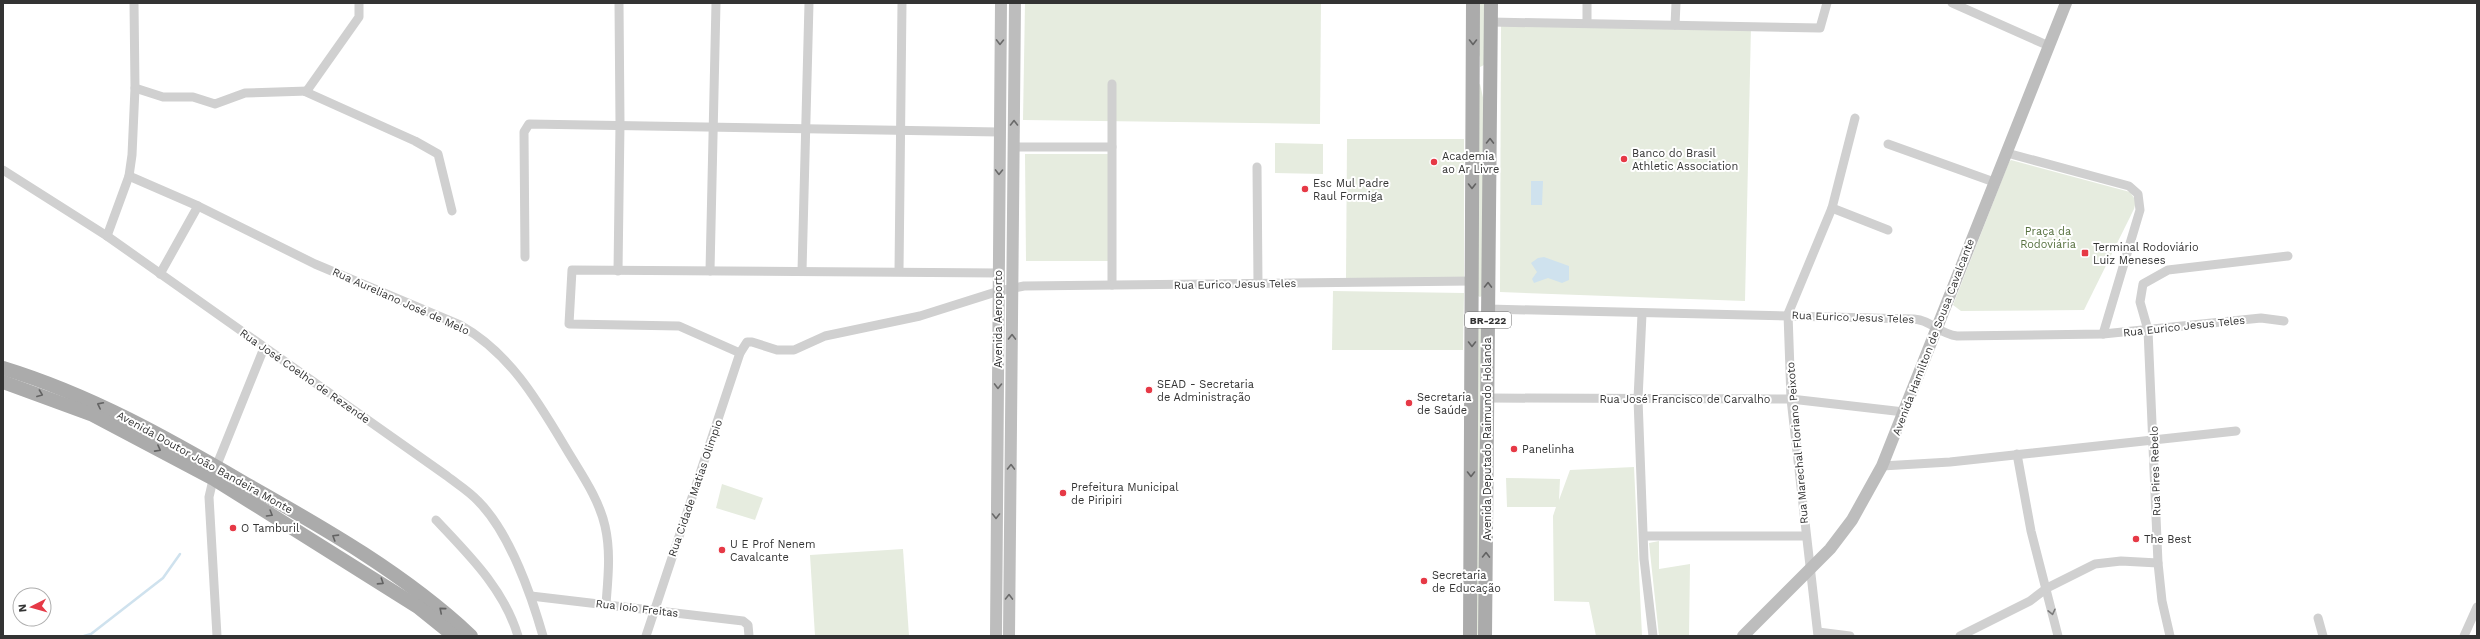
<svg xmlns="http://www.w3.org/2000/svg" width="2480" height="639" viewBox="0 0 2480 639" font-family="'Work Sans',sans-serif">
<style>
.green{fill:#e6ecdf}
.water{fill:#cfe2ee}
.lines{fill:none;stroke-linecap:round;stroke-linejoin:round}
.stream{stroke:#cfe2ee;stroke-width:2.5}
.street{stroke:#d0d0d0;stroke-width:9}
.secondary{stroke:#bdbdbd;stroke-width:12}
.primary{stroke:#ababab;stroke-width:14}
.oneway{stroke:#6a6a6a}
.oneway2{stroke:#636363}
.oneway3{stroke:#7a7a7a}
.poi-dot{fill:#e63946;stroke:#fff;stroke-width:1.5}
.labels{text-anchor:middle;stroke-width:4;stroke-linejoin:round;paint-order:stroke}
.shield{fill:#fff;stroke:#707070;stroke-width:1}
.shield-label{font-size:10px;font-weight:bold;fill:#333}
.poi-label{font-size:11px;fill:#333;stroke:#fff;text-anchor:start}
.park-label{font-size:11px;fill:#56703f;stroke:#fff}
.street-label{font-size:11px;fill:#333;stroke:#fff}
</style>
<rect width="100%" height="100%" fill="#fff"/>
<!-- green -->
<g class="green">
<path d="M1025 3H1321L1320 124 1023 120Z"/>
<path d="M1477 3H1484V65L1480 67V57L1477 51Z"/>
<path d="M1501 23 1751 26 1745 301 1500 292Z"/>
<path d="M1480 84 1484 102 1483 295 1480 297 1476 295 1477 85Z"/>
<path d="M1347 139H1464V279H1346Z"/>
<path d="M1275 143 1323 144V174L1275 173Z"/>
<path d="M1025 154H1108L1109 261H1026Z"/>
<path d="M2011 160 2130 192 2136 201 2134 209 2084 310 1961 311 1953 305 2009 162Z"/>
<path d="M1333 291 1464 293 1463 350H1332Z"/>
<path d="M1479 315 1482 317 1481 636H1475L1476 318Z"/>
<path d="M1634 467 1642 636H1596L1589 602 1554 601 1553 516 1556 507H1507L1506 478 1560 479 1559 500 1570 470Z"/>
<path d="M722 484 763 498 755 520 716 508Z"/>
<path d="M1659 541V569L1690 564 1689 636H1659L1649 543Z"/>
<path d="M903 549 909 636H815L810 555Z"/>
</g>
<!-- water -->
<g class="water">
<path d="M1531 181H1543L1542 205H1531Z"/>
<path d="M1544 257 1569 266V280L1562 283 1548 278 1534 283 1532 279 1537 272 1531 263 1538 258Z"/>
</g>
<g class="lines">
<!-- stream -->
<path class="stream" d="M84 636 91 634 163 578 180 554"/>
<!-- street -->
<g class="street">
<path d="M359 3V17L306 92 415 141 438 154 452 211"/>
<path d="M1952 3 2049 46"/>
<path d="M1491 22 1820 28 1827 3"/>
<path d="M1587 23V3"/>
<path d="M1675 25 1676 3"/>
<path d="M135 88 163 97H193L215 104 245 93 308 91"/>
<path d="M1888 144 1994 182"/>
<path d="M1014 147H1112"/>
<path d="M2007 153 2129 186 2138 194 2140 210 2103 334"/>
<path d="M1257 167 1258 284"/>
<path d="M3 170 107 236 447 476C457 484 469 491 478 501 509 532 531 594 543 636"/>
<path d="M129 176 198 206 315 264 460 325C512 354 540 405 570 455 584 478 599 500 605 526 611 552 608 578 606 604"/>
<path d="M1832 208 1888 230"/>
<path d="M107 236 129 176 132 155 135 88 134 3"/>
<path d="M525 257 524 132 529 124 999 132"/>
<path d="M618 271 620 124 619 3"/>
<path d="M710 271 716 3"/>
<path d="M802 271 809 3"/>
<path d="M899 271 902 3"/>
<path d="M160 274 198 206"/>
<path d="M1112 285V84"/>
<path d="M1488 309 1914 319C1931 320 1939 334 1957 336L2103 334 2261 318 2284 321"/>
<path d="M1642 314 1638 399 1644 559 1653 636"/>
<path d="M740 353 679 326 569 324 572 270 998 273"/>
<path d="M1488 398 1791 399 1904 412"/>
<path d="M2017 454 2031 531 2058 636"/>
<path d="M1882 466 1950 462 2236 431"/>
<path d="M436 520C469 555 504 589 518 636"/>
<path d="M1644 536H1805"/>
<path d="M531 596 743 621 748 625 749 636"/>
<path d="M2318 618 2323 636"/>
<path d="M1818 632 1850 636"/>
<path d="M217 636 209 497 216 467 264 348"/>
<path d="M646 636 740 353 747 342H752L777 350H794L825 336 920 316 999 291 1024 286 1472 281"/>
<path d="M1818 636 1791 399 1788 314 1832 208 1855 118"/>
<path d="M1960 636 2030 601 2047 588 2095 564 2121 561 2158 563"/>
<path d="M2170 636 2162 601 2158 563 2148 330 2140 302 2143 284 2168 270 2288 256"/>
<path d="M2464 636 2477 607"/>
</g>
<!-- secondary -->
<g class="secondary">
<path d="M996 636 1001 3"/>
<path d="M1009 636 1015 3"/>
<path d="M1743 636 1830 549 1852 520 1882 466 2066 3"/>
</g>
<!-- primary -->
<g class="primary">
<path d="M3 368C91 395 167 438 246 484 324 528 405 574 471 636"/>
<path d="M3 382 93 415 214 479 418 607 454 636"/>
<path d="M1470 636 1473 3"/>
<path d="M1485 636 1491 3"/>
</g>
</g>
<!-- one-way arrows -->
<defs><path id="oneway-chevron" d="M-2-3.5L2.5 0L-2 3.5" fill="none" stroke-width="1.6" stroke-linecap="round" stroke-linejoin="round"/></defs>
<g class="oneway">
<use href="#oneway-chevron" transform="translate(1000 42) rotate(91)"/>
<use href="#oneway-chevron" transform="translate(1014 123) rotate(-90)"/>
<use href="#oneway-chevron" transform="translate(999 172) rotate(91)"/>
<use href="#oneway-chevron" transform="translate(1012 337) rotate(-89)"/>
<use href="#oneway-chevron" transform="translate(998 386) rotate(91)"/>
<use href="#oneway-chevron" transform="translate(1011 467) rotate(-89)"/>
<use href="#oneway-chevron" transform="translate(996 516) rotate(90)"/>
<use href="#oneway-chevron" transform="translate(1009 597) rotate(-89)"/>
</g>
<g class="oneway2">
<use href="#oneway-chevron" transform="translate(1473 42) rotate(90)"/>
<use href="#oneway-chevron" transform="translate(1490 141) rotate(-89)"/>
<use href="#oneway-chevron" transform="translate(1472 186) rotate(90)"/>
<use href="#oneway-chevron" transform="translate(1488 285) rotate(-89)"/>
<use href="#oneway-chevron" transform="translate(1472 344) rotate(90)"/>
<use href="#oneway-chevron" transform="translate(40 394) rotate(21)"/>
<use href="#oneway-chevron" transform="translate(100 405) rotate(-153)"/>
<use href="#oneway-chevron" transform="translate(158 449) rotate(28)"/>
<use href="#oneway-chevron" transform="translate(1471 474) rotate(90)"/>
<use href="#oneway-chevron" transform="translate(270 514) rotate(31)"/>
<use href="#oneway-chevron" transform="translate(335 537) rotate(-148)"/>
<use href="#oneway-chevron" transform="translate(1486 555) rotate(-89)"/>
<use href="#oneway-chevron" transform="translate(381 582) rotate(33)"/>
<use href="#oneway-chevron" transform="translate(442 610) rotate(-140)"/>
</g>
<use class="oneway3" href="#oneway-chevron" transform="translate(2052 612) rotate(77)"/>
<!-- markers -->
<g class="poi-dot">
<circle cx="1624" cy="159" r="4"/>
<circle cx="1434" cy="162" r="4"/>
<circle cx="1305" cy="189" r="4"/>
<rect x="2081" y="249" width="8" height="8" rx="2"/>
<circle cx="1149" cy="390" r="4"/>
<circle cx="1409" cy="403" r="4"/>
<circle cx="1514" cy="449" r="4"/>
<circle cx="1063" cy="493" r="4"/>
<circle cx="233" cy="528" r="4"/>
<circle cx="2136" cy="539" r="4"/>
<circle cx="722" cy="550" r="4"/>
<circle cx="1424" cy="581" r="4"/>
</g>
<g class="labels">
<!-- shield labels -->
<rect class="shield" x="1465" y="312" width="46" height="16" rx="3"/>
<g class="shield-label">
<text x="1488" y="324">BR-222</text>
</g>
<!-- poi labels -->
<g class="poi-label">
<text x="1632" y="157">Banco do Brasil<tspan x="1632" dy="13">Athletic Association</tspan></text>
<text x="1442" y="160">Academia<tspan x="1442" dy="13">ao Ar Livre</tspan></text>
<text x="1313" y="187">Esc Mul Padre<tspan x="1313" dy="13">Raul Formiga</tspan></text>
<text x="2093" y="251">Terminal Rodoviário<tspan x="2093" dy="13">Luiz Meneses</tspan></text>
<text x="1157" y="388">SEAD - Secretaria<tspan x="1157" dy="13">de Administração</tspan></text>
<text x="1417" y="401">Secretaria<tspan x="1417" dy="13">de Saúde</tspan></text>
<text x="1522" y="453">Panelinha</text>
<text x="1071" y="491">Prefeitura Municipal<tspan x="1071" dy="13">de Piripiri</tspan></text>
<text x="241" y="532">O Tamburil</text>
<text x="2144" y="543">The Best</text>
<text x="730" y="548">U E Prof Nenem<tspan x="730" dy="13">Cavalcante</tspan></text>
<text x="1432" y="579">Secretaria<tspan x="1432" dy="13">de Educação</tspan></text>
</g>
<!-- park labels -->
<g class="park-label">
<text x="2048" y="235">Praça da<tspan x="2048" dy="13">Rodoviária</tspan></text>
</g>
<!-- street labels -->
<g class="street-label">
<text transform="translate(1235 284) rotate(-1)" y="4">Rua Eurico Jesus Teles</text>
<text transform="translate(401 301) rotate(24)" y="4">Rua Aureliano José de Melo</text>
<text transform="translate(1853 317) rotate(2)" y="4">Rua Eurico Jesus Teles</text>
<text transform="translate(998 319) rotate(-90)" y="4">Avenida Aeroporto</text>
<text transform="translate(2184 326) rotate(-6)" y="4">Rua Eurico Jesus Teles</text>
<text transform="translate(1933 337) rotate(-69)" y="4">Avenida Hamilton de Sousa Cavalcante</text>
<text transform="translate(305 376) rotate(35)" y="4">Rua José Coelho de Rezende</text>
<text x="1685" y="403">Rua José Francisco de Carvalho</text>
<text transform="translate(1487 439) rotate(-90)" y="4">Avenida Deputado Raimundo Holanda</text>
<text transform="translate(1797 443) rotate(-95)" y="4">Rua Marechal Floriano Peixoto</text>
<text transform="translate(205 462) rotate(29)" y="4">Avenida Doutor João Bandeira Monte</text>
<text transform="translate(2155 471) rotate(-92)" y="4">Rua Pires Rebelo</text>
<text transform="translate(695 488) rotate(-71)" y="4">Rua Cidade Matias Olimpio</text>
<text transform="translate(637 608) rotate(7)" y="4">Rua Ioio Freitas</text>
</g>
</g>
<!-- border -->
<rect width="2480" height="639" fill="none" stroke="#333333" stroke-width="8"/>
<!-- north arrow -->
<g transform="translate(32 607) rotate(264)"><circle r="19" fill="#ffffff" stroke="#adadad"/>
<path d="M0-3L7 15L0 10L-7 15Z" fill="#e63946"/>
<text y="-6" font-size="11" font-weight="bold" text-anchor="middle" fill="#333333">N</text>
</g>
</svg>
